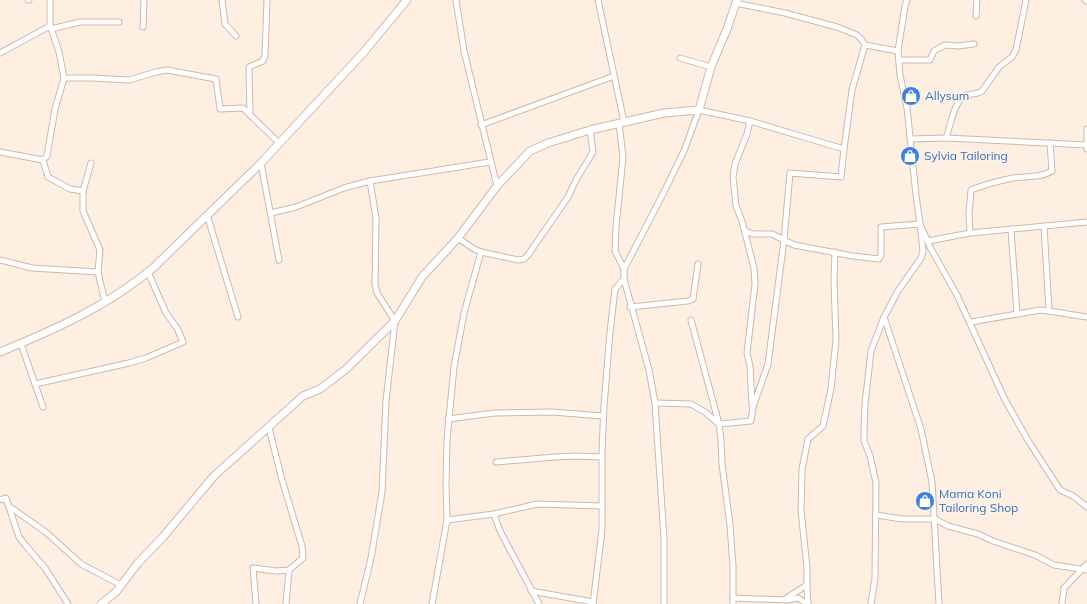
<svg xmlns="http://www.w3.org/2000/svg" width="1087" height="604" viewBox="0 0 1087 604" font-family="Mulish,sans-serif">
<style>
.lines{fill:none;stroke-linecap:round;stroke-linejoin:round}
.street-casing{stroke:#d3b6aa;stroke-width:7}
.secondary-casing{stroke:#d9b6aa;stroke-width:9}
.street{stroke:#fff;stroke-width:5}
.secondary{stroke:#fff;stroke-width:7}
.labels{text-anchor:middle;stroke-width:3;stroke-linejoin:round;paint-order:stroke}
.shop-label{font-size:12px;fill:#366cbe;stroke:#fff4eb;text-anchor:start}
</style>
<rect width="100%" height="100%" fill="#feefe3"/>
<g class="lines">
<defs>
<g id="street">
<path d="M28 0H29"/>
<path d="M222 0 225 24 236 36"/>
<path d="M456 0 464 51 497 186"/>
<path d="M598 0 624 122"/>
<path d="M1085 0 1087 1"/>
<path d="M735 3 785 13 837 27 857 35 862 40 865 45 898 51 900 75 907 108 916 195 920 224 931 249 957 295 1005 400 1029 442 1060 490 1073 496 1087 507"/>
<path d="M976 16 977 0"/>
<path d="M143 27 144 0"/>
<path d="M51 29 80 22H119"/>
<path d="M898 51 905 6 907 0"/>
<path d="M0 53 50 26"/>
<path d="M680 58 711 67"/>
<path d="M899 60H930L934 51 945 45 958 46 974 44"/>
<path d="M64 78H93L129 80 156 72 167 70 216 79 220 109 243 108 279 143"/>
<path d="M250 115 249 67 263 61 265 56 267 0"/>
<path d="M750 121 747 134 735 164 733 177 736 206 742 221 754 268 755 284 747 353 750 366 752 404"/>
<path d="M619 123 623 157 616 227 615 251 624 269"/>
<path d="M481 125 614 76"/>
<path d="M1087 129V149"/>
<path d="M946 138C950 127 954 102 964 96 970 93 977 95 982 91L999 67 1012 57 1016 50 1026 0"/>
<path d="M910 139 946 138 1087 145"/>
<path d="M0 152 43 160 47 156 55 109 64 78 59 52 50 25V0"/>
<path d="M43 160 48 177 70 189 83 191 91 163"/>
<path d="M261 163 279 260"/>
<path d="M83 191V211L100 250 98 272"/>
<path d="M271 213 296 207 344 188 370 181 490 162"/>
<path d="M207 215 238 317"/>
<path d="M1044 226 1049 311"/>
<path d="M1011 229 1017 314"/>
<path d="M745 231 753 234H772L794 245 853 256 879 259 881 255V227L920 224 923 251 921 258 898 291 884 317 871 351 865 404 864 430V441L870 456 876 483 875 578 871 604"/>
<path d="M970 233 969 214 971 190C984 185 998 181 1013 178 1025 176 1041 178 1052 171L1050 143"/>
<path d="M928 241 970 233 1087 222"/>
<path d="M481 252 518 260 524 259 528 255 568 197 576 180 593 152 590 130"/>
<path d="M0 260 32 268 98 272 105 302"/>
<path d="M630 307 688 301 693 299 698 264"/>
<path d="M884 317 921 429 932 482 939 604"/>
<path d="M691 320 719 424 721 440 722 464 730 525 733 566V604"/>
<path d="M971 322 1040 310 1049 311 1087 317"/>
<path d="M21 344 43 407"/>
<path d="M35 384 129 363 146 358 183 342 177 328 166 313 148 272"/>
<path d="M655 403 691 404 705 412 719 424 751 421 753 407 768 364 784 240 790 173 841 177 844 149"/>
<path d="M448 419 495 413 552 412 603 416"/>
<path d="M496 462 555 457 576 456 602 457"/>
<path d="M0 500 6 498 19 537 26 546 45 568 68 604"/>
<path d="M10 507 47 533 81 564 121 585"/>
<path d="M494 514 500 531 539 604"/>
<path d="M876 515 902 519H935L948 526 978 534 993 541 1035 555 1054 565 1087 570"/>
<path d="M447 520 494 514 537 504 602 506"/>
<path d="M531 591 593 602"/>
<path d="M733 598 787 600 798 598 807 604"/>
<path d="M785 599 807 585"/>
<path d="M256 604 253 568 276 571 289 570 303 558 302 546 282 480 269 428"/>
<path d="M286 604 289 570"/>
<path d="M360 604 371 558 382 492 386 401 395 321 377 293 375 284 376 218 370 181"/>
<path d="M432 604 447 520 446 485 447 439 454 367 464 313 481 252 474 249 458 238"/>
<path d="M593 604 602 530V452L604 406 610 332 615 289 624 279"/>
<path d="M664 604V539L655 403 649 370 624 279V269L663 194 684 151 699 110 750 121 844 149 852 90 865 45"/>
<path d="M808 604 807 588V568L801 510 802 469 808 439 823 426 831 389 836 340 834 280 835 252"/>
<path d="M1062 604 1064 588 1087 564"/>
</g>
<g id="secondary">
<path d="M0 352C54 330 108 306 153 268L261 163 363 53 407 0"/>
<path d="M101 604 116 592 138 563 163 537 214 476 303 396 320 389 345 370 395 321 422 277 458 238 497 186 530 151 548 143 590 130 664 113 699 110 711 67 727 29 737 0"/>
</g>
</defs>
<!-- street casing -->
<use href="#street" class="street-casing"/>
<!-- secondary casing -->
<use href="#secondary" class="secondary-casing"/>
<!-- street -->
<use href="#street" class="street"/>
<!-- secondary -->
<use href="#secondary" class="secondary"/>
</g>
<!-- icons -->
<defs>
<symbol id="shop-disc" viewBox="-11 -11 22 22"><circle r="9.5" fill="#3f7fe0" stroke="#fff4eb"/><path d="M-5-2.5h2.3a2.7 3.5 0 0 1 5.4 0H5L5.5 6h-11ZM-1.5-2.5h3a1.5 2.3 0 0 0-3 0Z" fill="#fff"/></symbol>
</defs>
<g fill-rule="evenodd">
<use href="#shop-disc" x="900" y="85" width="22" height="22"/>
<use href="#shop-disc" x="899" y="145" width="22" height="22"/>
<use href="#shop-disc" x="914" y="490" width="22" height="22"/>
</g>
<g class="labels">
<!-- shop labels -->
<g class="shop-label">
<text x="925" y="100">Allysum</text>
<text x="924" y="160">Sylvia Tailoring</text>
<text x="939" y="498">Mama Koni<tspan x="939" dy="14">Tailoring Shop</tspan></text>
</g>
</g>
</svg>
